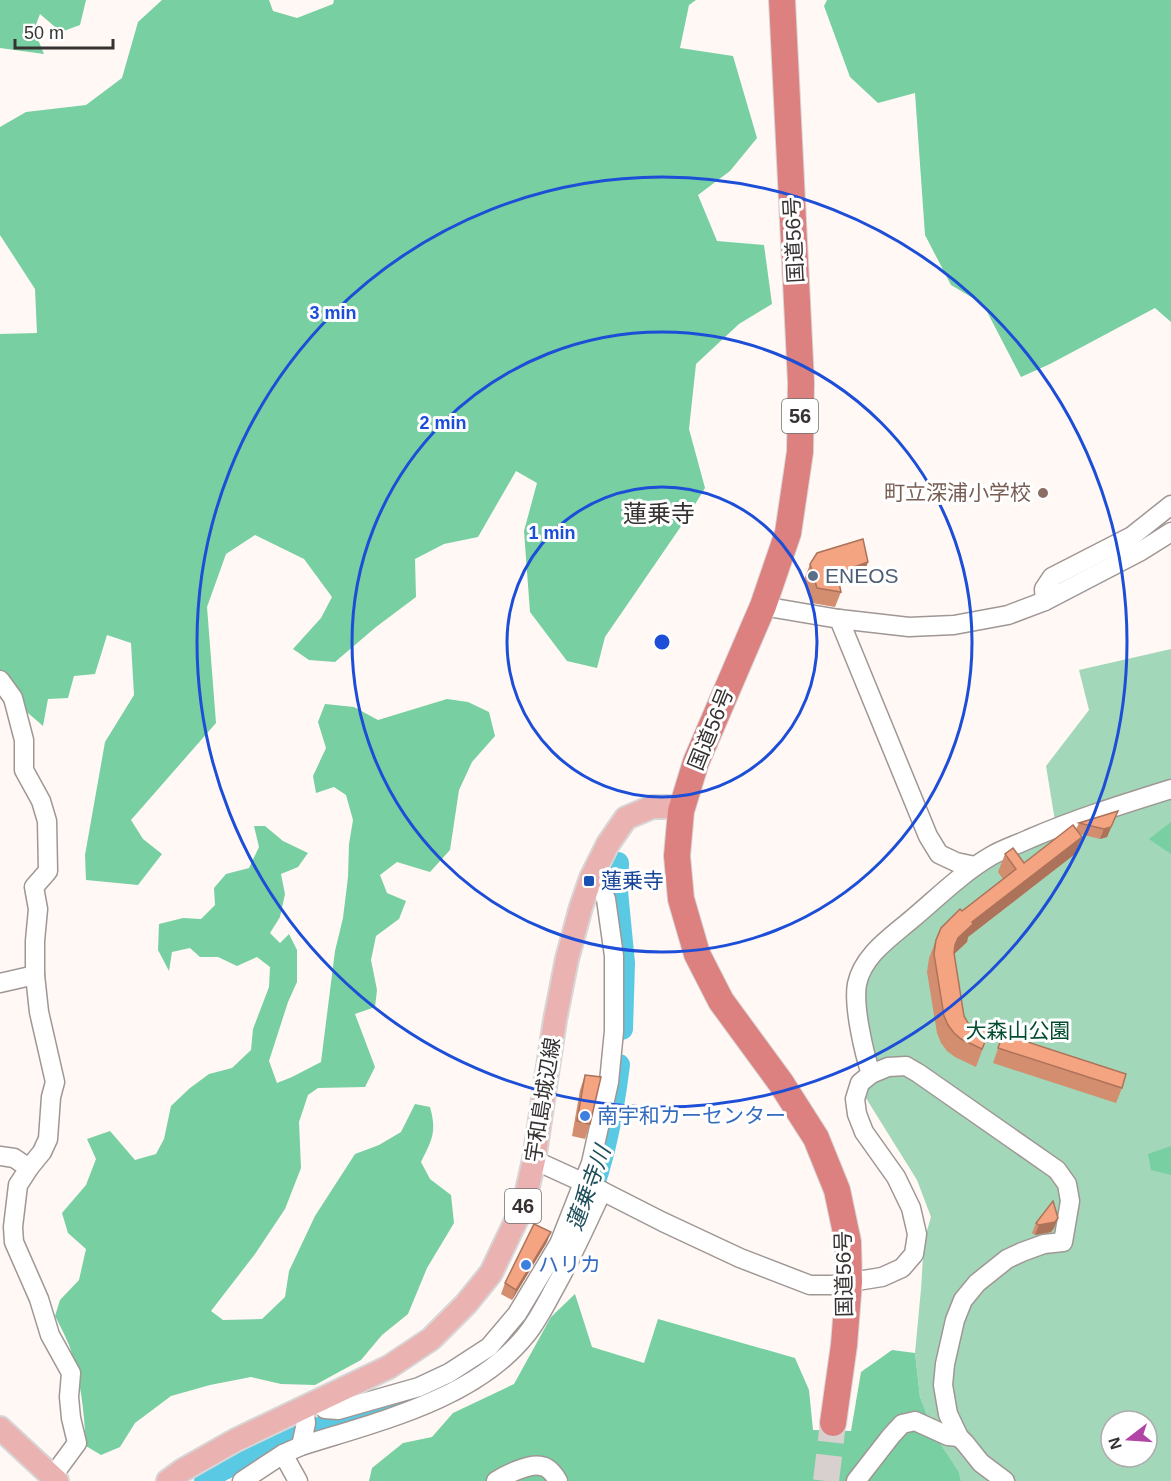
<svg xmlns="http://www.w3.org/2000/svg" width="1171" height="1481" viewBox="0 0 1171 1481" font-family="Helvetica,'Noto Sans JP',sans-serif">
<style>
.green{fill:#a3d7ba;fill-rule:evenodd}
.forest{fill:#77cfa2}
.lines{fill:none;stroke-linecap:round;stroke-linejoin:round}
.river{stroke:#59c9e4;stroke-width:22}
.highway-tunnel{stroke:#d7d0ce;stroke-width:26;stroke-dasharray:26 13;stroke-linecap:butt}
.minor-casing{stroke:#9f9794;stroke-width:21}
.major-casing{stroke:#d7d6d6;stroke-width:26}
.highway-casing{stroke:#d7d6d6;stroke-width:28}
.minor{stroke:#fff;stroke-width:18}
.major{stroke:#eab3b2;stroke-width:22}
.highway{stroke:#dc817f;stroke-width:26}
.wall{fill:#d38d6f}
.shaded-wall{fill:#ac735a}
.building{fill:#f5a481;stroke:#ac735a;stroke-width:1.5}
.ring{fill:none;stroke:#1d4ed8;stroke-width:3}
.education-dot{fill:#8d6e63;stroke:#fff;stroke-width:2}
.service-dot{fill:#5c6f8a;stroke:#fff;stroke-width:2}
.transit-dot{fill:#1a4fb4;stroke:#fff;stroke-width:2}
.shop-dot{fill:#3f7fe0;stroke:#fff;stroke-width:2}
.labels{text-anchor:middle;stroke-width:6;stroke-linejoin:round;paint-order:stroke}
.shield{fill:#fff;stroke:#72706f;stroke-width:1.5}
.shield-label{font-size:20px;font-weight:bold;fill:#353231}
.street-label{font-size:21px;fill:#353231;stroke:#fff}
.education-label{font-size:21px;fill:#785e54;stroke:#fff;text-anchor:end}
.service-label{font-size:21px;fill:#4e5e75;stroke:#fff;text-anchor:start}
.transit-label{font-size:21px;fill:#164399;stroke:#fff;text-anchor:start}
.park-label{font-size:21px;fill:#034e31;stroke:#fff}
.shop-label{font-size:21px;fill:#366cbe;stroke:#fff;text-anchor:start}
.water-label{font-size:22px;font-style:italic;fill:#1e4e5a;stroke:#fff}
.quarter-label{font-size:24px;fill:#353231;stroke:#fff}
.centre{fill:#1d4ed8;stroke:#fff;stroke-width:3}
.ring-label{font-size:18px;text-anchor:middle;font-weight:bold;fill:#1d4ed8;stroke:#fff;stroke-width:6;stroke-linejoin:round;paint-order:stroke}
</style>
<rect width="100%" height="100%" fill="#fff8f5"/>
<!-- green -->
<path class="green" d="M1171 649V1481H961L959 1472 936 1437 920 1397 915 1353 921 1289 924 1241 931 1217 917 1180 864 1095 871 1074 856 1003 867 960 975 866 1056 827 1046 766 1089 710 1079 670ZM1111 1421H1147V1457H1111Z"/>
<!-- forest -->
<g class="forest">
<path d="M0 0H86L80 25 61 32 40 14 34 30 44 54 0 48Z"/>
<path d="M162 0H269L273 11 297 18 333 4 334 0H696L689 5 680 48 733 56 757 138 730 171 698 195 717 241 764 245 772 304 739 324 696 364 689 429 705 488 686 519 605 637 597 668 567 661 530 612 524 531 537 483 516 471 478 537 444 544 415 559 416 597 376 627 335 662 309 660 293 649 321 618 332 597 304 559 255 535 226 554 207 607 216 723 131 820 143 839 162 854 138 885 86 880 85 855 105 742 134 695 131 643 107 635 95 674 74 676 68 698 48 699 43 726 28 713 6 677 0 671V334L37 333 35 289 0 235V127L26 112 86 105 122 78 138 22Z"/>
<path d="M827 0H1171V322L1155 308 1050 364 1021 377 983 304 951 285 925 235 915 93 878 103 850 77 824 6Z"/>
<path d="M447 699 468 702 489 712 495 736 472 762 459 790 450 850 430 872 397 862 380 875 387 893 406 901 399 919 376 936 371 960 377 990 375 1007 355 1014 375 1067 365 1087 318 1088 308 1095 299 1122 301 1168 285 1209 255 1254 211 1311 223 1320 262 1319 285 1297 289 1271 315 1216 355 1154 379 1145 401 1132 415 1104 430 1107C437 1132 432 1140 421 1162L430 1179 451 1195 454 1223 427 1268 408 1314 382 1335 361 1360 315 1385 281 1384 251 1377 210 1385 171 1396 135 1423 120 1447 101 1455 86 1446C84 1412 81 1378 69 1345 65 1335 60 1326 55 1316L60 1300 79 1280 86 1249 68 1233 62 1213 86 1185 96 1159 87 1139 110 1131 135 1160 156 1154 164 1139 171 1106 190 1088 209 1074 232 1068 251 1050 253 1029 269 987 270 967 257 957 237 966 218 957H200L190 948 172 952 169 971 158 950 159 924 183 918 201 919 215 905 214 888 226 874 249 868 259 847 254 826H265L283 841 308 853 298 867 281 874 285 894 280 917 270 933 280 943 289 934 297 950V982L288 1002 269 1061 277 1083 292 1077 321 1062 335 951 343 918 348 877 349 844 353 820 346 795 334 787 316 793 313 776 326 748 318 722 325 704 354 707 378 720Z"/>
<path d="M1171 822V854L1149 839Z"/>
<path d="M1171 1146V1175L1151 1170 1148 1154Z"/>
<path d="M575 1294 592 1347 644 1363 658 1319 795 1358 809 1390 813 1430 851 1431 861 1372 892 1350 915 1353 920 1397 936 1437 959 1472 961 1481H369L372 1468 403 1443 432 1437 453 1413 514 1384 551 1317Z"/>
</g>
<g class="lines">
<!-- river -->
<g class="river">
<path d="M618 863 617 891 624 963 622 1029"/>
<path d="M575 1230C601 1179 612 1121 619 1065"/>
<path d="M205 1481 222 1470 271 1447 327 1425 437 1390 466 1374 501 1350 521 1327 556 1267"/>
</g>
<!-- highway-tunnel -->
<path class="highway-tunnel" d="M826 1481 833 1423"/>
<defs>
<g id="minor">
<path d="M1045 601 1044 589 1052 577 1132 536 1171 505"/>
<path d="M763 606 839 619 909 627 954 625 1008 615 1045 601 1141 551 1171 532"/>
<path d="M839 619 928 836 939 854 956 862 975 866"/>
<path d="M0 680 13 698 24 740V770L41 801 47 821 48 871 34 887 38 909 35 941V975L39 1012 55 1082 51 1097 48 1139 42 1152 29 1168 18 1185 13 1227 14 1242 39 1299 50 1335 71 1373 69 1397 71 1418 77 1443 52 1477"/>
<path d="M0 983 35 975"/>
<path d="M871 1074C864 1053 853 1006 857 984 863 955 891 937 912 919 937 898 962 873 991 856 1003 849 1016 845 1029 839 1075 819 1123 804 1171 789"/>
<path d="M0 1156 14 1158 29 1168"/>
<path d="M534 1160 602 1191 663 1222 740 1258 810 1285H832L882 1277 902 1268 914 1254 917 1234 911 1208 896 1177 864 1132 857 1114 855 1099 860 1083 871 1074 888 1067 906 1066 918 1073 1057 1170 1067 1184 1070 1201 1063 1242 1044 1244 1022 1252 1007 1259 977 1283 963 1300 955 1320 945 1364 943 1385 948 1414 959 1437 965 1443 981 1463 1005 1481"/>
<path d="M318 1401 325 1409 338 1410 419 1387 449 1373 489 1347 517 1314 559 1244 591 1163 609 1082 614 1031V956L606 899 600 886 591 878"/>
<path d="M301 1446 306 1423 304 1408"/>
<path d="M283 1454 298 1481"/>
<path d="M242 1481 283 1454 301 1446C376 1422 474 1400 526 1335 537 1322 546 1304 554 1289 572 1257 587 1224 602 1191"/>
<path d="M496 1481C505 1475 530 1463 541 1466 549 1467 554 1474 558 1481"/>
<path d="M856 1481 891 1436 902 1424 915 1421 948 1436 959 1437"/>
</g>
<g id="major">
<path d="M0 1428 57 1481"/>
<path d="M168 1481 183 1470 236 1440 389 1367 431 1339 466 1304 491 1273 524 1204 534 1160 555 1020 567 959 581 907 591 878 608 844 626 818 652 807H670L681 811"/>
</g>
<path id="highway" d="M782 0 801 382 800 452 788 533 763 606 696 762 681 811 677 856 681 899 697 954 721 1001 781 1083 816 1138 837 1190 848 1242 849 1282 844 1345 833 1423"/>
</defs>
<!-- minor casing -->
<use href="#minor" class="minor-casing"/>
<!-- major casing -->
<use href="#major" class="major-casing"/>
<!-- highway casing -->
<use href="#highway" class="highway-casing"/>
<!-- minor -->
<use href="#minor" class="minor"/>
<!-- major -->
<use href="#major" class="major"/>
<!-- highway -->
<use href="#highway" class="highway"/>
</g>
<!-- wall -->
<g class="wall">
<path d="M810 564 863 577 839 585 841 592 835 607 812 603 804 580Z"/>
<path d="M1118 811 1107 837 1100 839 1080 834 1075 854 968 937 967 942 954 954 964 1016 968 1023 973 1026 989 1032 976 1067 955 1057 947 1051 941 1043 937 1033 927 972 929 958 936 940 962 911 1003 879 998 872 1005 854 1024 863 1076 829 1079 823Z"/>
<path d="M1003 1034 1122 1088 1116 1103 993 1063Z"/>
<path d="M585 1075 590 1124 585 1139 572 1136 580 1090Z"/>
<path d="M1036 1223 1054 1228 1051 1232 1035 1235 1032 1233Z"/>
<path d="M547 1242 512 1300 501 1294 505 1283Z"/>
</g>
<!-- shaded-wall -->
<g class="shaded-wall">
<path d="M868 562 863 577 831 588 837 573Z"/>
<path d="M1118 811 1107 837 1100 839 1104 829Z"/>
<path d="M1082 837 1075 854 968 937 967 942 952 956 958 938 972 922Z"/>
<path d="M1058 1218 1054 1228 1051 1232 1035 1235 1039 1225Z"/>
<path d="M551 1232 547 1242 512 1300 516 1290Z"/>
</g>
<!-- building -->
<g class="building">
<path d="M863 539 868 562 837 573 841 592 817 588 810 564 817 553Z"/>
<path d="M1118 811 1111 827 1104 829 1079 823Z"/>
<path d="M1073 825 1082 837 972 922 973 924 958 938 955 945 954 953 964 1016 968 1023 973 1026 989 1032 982 1049 961 1039 954 1033 948 1025 944 1016 934 954 936 940 941 928 960 909 962 911 1016 869 1005 854 1013 848 1024 863Z"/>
<path d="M1003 1034 1126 1074 1122 1088 998 1048Z"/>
<path d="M585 1075 601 1077 590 1124 577 1121Z"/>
<path d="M1053 1201 1058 1218 1055 1222 1039 1225 1036 1223Z"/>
<path d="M534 1224 551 1232 516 1290 505 1283Z"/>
</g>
<!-- distance rings -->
<g class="ring">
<circle cx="662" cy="642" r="155"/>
<circle cx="662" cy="642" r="310"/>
<circle cx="662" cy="642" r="465"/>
</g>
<!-- markers -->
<circle class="education-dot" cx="1043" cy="493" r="6"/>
<circle class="service-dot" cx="813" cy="576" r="6"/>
<rect class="transit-dot" x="583" y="875" width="12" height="12" rx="3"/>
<g class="shop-dot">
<circle cx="585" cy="1116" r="6"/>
<circle cx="526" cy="1265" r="6"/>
</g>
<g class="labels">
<!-- shield labels -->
<g class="shield">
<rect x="782" y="399" width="36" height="34" rx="4.5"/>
<rect x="505" y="1189" width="36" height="34" rx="4.5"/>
</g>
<g class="shield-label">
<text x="800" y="423">56</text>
<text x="523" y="1213">46</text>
</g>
<!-- street labels -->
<g class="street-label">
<text transform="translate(794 240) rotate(-93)" y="7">国道56号</text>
<text transform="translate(711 729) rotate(-68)" y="7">国道56号</text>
<text transform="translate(543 1100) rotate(-81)" y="7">宇和島城辺線</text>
<text transform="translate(844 1274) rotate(-91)" y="7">国道56号</text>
</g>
<!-- education labels -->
<g class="education-label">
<text x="1031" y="500">町立深浦小学校</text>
</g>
<!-- service labels -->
<g class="service-label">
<text x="825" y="583">ENEOS</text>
</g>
<!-- transit labels -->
<g class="transit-label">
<text x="601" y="888">蓮乗寺</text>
</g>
<!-- park labels -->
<g class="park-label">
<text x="1018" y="1038">大森山公園</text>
</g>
<!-- shop labels -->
<g class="shop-label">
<text x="597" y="1123">南宇和カーセンター</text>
<text x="538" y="1272">ハリカ</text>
</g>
<!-- water labels -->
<g class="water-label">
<text transform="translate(588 1188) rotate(-70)" y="8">蓮乗寺川</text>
</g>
<!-- quarter labels -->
<g class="quarter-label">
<text x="659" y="522">蓮乗寺</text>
</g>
</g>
<circle cx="662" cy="642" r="9" class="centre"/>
<g class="ring-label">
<text x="333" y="319">3 min</text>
<text x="443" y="429">2 min</text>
<text x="552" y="539">1 min</text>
</g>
<!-- north arrow -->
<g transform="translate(1129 1439) rotate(253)"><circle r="28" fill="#ffffff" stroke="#aeadad" stroke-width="1.5"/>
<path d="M0-4.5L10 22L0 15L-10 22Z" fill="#b145a5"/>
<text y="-9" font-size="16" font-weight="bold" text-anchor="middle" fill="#353231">N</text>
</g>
<!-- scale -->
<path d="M15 39v9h98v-9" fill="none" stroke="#353231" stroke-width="3"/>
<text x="24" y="39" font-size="18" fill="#353231" stroke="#ffffff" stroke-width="4.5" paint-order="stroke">50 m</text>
</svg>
